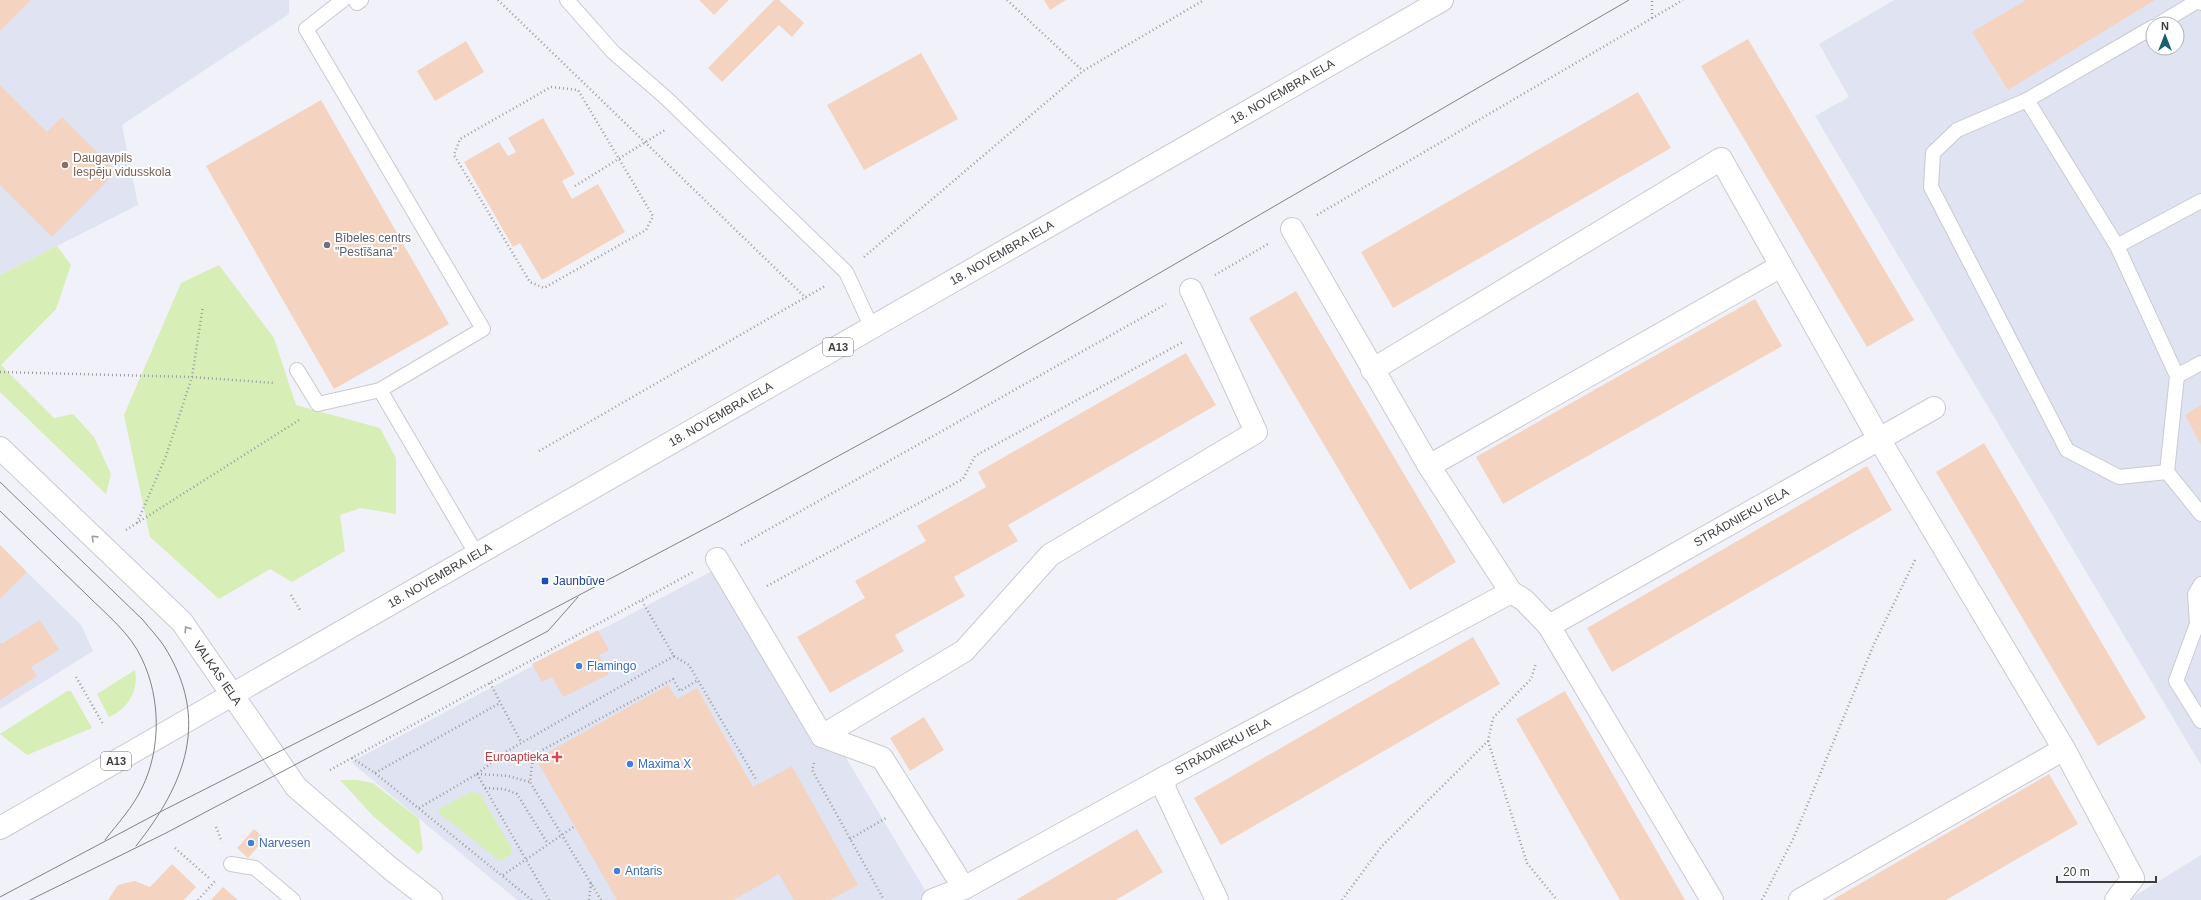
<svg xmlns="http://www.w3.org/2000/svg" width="2201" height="900" viewBox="0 0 2201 900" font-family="Helvetica,sans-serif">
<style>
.built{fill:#e0e3f1;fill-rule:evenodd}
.green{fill:#d8eeb7}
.building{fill:#f4d4c0}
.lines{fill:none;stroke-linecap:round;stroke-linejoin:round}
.lane-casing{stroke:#c9cad0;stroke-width:16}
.street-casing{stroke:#c9cad0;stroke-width:24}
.secondary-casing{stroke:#c9cad0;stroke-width:24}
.primary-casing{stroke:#c9cad0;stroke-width:24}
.path{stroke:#9b9ca0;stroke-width:2.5;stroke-dasharray:1 3;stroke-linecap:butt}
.lane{stroke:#fff;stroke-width:14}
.street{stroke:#fff;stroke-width:22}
.secondary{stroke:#fff;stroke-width:22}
.primary{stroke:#fff;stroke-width:22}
.tram{stroke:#818285;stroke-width:1}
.oneway{stroke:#9e9e9f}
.education-dot{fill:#8d6e63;stroke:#fff;stroke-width:1.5}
.worship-dot{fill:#6b7280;stroke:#fff;stroke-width:1.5}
.transit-dot{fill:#1a4fb4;stroke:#fff;stroke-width:1.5}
.shop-dot{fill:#3f7fe0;stroke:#fff;stroke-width:1.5}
.health-dot{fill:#e0444e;stroke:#fff;stroke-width:1.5}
.labels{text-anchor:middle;stroke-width:4;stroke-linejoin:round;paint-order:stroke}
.shield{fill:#fff;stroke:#767779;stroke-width:1}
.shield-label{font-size:11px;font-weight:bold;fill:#3c3d3f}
.street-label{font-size:12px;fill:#3c3d3f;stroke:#fff}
.education-label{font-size:12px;fill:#785e54;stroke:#fff;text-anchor:start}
.worship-label{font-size:12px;fill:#5b616d;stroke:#fff;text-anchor:start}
.transit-label{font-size:12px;fill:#164399;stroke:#fff;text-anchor:start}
.shop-label{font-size:12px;fill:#366cbe;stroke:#fff;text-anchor:start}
.health-label{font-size:12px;fill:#be3a42;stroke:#fff;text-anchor:end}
</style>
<rect width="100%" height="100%" fill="#f1f2f9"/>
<!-- built -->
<g class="built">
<path d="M0 0H289V14L122 125 138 205 0 275Z"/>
<path d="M1894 0H2201V765L1815 116 1849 97 1819 44ZM2153 24H2177V48H2153Z"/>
<path d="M0 546 81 625 93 651 0 709Z"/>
<path d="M729 562 931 900H517L351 762Z"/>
<path d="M2201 855V900H2128Z"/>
</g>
<!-- green -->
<g class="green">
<path d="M57 246 71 265 56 309 1 365 54 418 73 414 94 437 111 474 106 494 0 392V275Z"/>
<path d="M219 265 274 338 296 405 380 428 396 458V514L361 508 340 515 345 551 292 582 270 569 219 599 150 537 124 415 181 283Z"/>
<path d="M135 670C139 690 128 709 109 717L97 694Z"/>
<path d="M67 691H71L92 728 27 755 0 734Z"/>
<path d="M340 780H357L373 783 419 819 423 849 418 854 373 816Z"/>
<path d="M471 792 480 794 512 849 510 855 500 861 439 813V809Z"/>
</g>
<!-- building -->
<g class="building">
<path d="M0 0H31L0 31Z"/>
<path d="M699 0H729L714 15Z"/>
<path d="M774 0H779L804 23 792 37 779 25 722 82 708 68Z"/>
<path d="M1044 0H1066L1050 10Z"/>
<path d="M2026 0H2155L2008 90 1972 32Z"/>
<path d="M1748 39 1914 320 1867 347 1701 66Z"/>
<path d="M466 41 484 72 435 101 417 71Z"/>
<path d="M921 53 958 119 864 170 827 105Z"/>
<path d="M0 85 47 132 62 117 116 172 52 237 0 185Z"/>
<path d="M1638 92 1671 148 1393 308 1361 252Z"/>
<path d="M321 100 449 324 334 389 206 166Z"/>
<path d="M543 118 575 174 562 181 572 199 598 184 625 232 542 280 520 243 513 247 464 162 499 142 508 156 516 152 508 138Z"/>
<path d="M1296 291 1456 562 1410 590 1249 318Z"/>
<path d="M1755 299 1782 346 1503 504 1476 457Z"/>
<path d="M1186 353 1216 405 1008 525 1018 541 954 577 965 596 895 635 904 651 830 693 797 637 865 598 855 581 926 541 917 526 986 487 978 472Z"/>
<path d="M2201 405V445L2185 415Z"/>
<path d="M1984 443 2146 718 2098 746 1936 472Z"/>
<path d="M1867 466 1892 510 1612 672 1587 628Z"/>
<path d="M0 545 27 572 0 599Z"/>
<path d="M40 620 59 650 31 667 37 676 0 700V643H3Z"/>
<path d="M598 630 609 650 599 655 609 674 563 697 552 677 542 682 532 664Z"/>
<path d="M1473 637 1500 684 1221 845 1194 798Z"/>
<path d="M668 685 677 699 697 688 753 787 792 766 858 885 830 900H794L779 874 733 900H617L536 759Z"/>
<path d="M1565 691 1685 900H1620L1516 719Z"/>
<path d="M924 717 944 750 910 771 890 738Z"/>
<path d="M2049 774 2078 824 1946 900H1832Z"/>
<path d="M254 829 265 839 248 858 237 848Z"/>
<path d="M1137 829 1163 872 1116 900H1016Z"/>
<path d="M172 864 196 887 184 900H108L118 885 126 883 135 881 150 887Z"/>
<path d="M223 887 238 900H211Z"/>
</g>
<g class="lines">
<defs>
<g id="lane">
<path d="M343 0 306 29 483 329 380 390"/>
<path d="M355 0 357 3 361 0"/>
<path d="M567 0 613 52 665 97 846 272 872 328"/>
<path d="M2159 24 2199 0 2201 3"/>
<path d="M2153 27 2027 100 2117 246 2177 376 2201 363"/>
<path d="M2027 100 1957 130 1933 153 1931 187 2067 450 2119 477 2167 472"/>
<path d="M2117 246 2201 201"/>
<path d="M297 370 318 404 380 390 477 555"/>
<path d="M2177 376 2167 472 2201 514"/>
<path d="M2201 584 2195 594 2197 624 2176 681 2201 721"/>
<path d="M231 864 255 868 293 900"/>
</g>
<g id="street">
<path d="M1292 229 1429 466 1511 592 1524 600 1549 626 1712 900"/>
<path d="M1372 370 1721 159 1879 439 2064 749 2133 878 2116 900"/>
<path d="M1429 466 1781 266"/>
<path d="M717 559 822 736 882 758 964 888"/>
<path id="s1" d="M1549 626 1934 408"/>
<path d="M822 736 964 651 1050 555 1256 432 1191 290"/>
<path d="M1164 778 1165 790 1217 900"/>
<path id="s2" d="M933 900 964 888 1164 778 1511 592"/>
<path d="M1800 900 2064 749"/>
</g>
<g id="secondary">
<path id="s3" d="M0 448 182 622 296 787 391 869 431 900"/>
</g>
<g id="primary">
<path id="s4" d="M0 828 1442 0"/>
</g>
</defs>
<!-- lane casing -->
<use href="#lane" class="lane-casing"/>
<!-- street casing -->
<use href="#street" class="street-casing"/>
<!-- secondary casing -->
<use href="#secondary" class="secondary-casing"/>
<!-- primary casing -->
<use href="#primary" class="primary-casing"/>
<!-- path -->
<g class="path">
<path d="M498 0 806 298"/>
<path d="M1007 0 1083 71"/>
<path d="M1652 18V0"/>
<path d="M551 87 578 90 653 216 646 230 544 288 530 282 454 155 460 139Z"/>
<path d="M575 186 665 130"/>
<path d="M1317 215 1683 0"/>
<path d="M864 257 1083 71 1204 0"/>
<path d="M1215 275 1268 244"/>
<path d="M0 372 192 377 275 383"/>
<path d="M539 451 825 286"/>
<path d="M137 523 166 456 192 377 203 306"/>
<path d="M126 530 299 420"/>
<path d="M741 545 1166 304"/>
<path d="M767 586 963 479 975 456 1183 342"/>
<path d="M291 595 300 610"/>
<path d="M674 656 689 665 757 781"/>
<path d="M76 677 103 724"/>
<path d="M490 683 521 742"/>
<path d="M1488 741 1527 863 1557 900"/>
<path d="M352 758 375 773 532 900"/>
<path d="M814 763 812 770 884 900"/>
<path d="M330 770 693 572"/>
<path d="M375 773 500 703"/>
<path d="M477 774 549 900"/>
<path d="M477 774 508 776 530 782"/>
<path d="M485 788 504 789 517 794 548 844"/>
<path d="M419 808 477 774 502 754 674 656 642 601"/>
<path d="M216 827 222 842"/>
<path d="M850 839 886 818"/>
<path d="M175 848 209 878"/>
<path d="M503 875 575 826"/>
<path d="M198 900 215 881"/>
<path d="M589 900 591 883"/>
<path d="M601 900 530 782 533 755 673 679 680 691 698 680"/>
<path d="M1342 900 1381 847 1488 741 1493 718 1531 679 1536 663"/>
<path d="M1762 900 1794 837 1874 644 1916 558"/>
</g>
<!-- lane -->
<use href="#lane" class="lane"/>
<!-- street -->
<use href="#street" class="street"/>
<!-- secondary -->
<use href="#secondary" class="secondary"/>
<!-- primary -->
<use href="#primary" class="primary"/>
<!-- tram -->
<g class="tram">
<path d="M0 482 143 620C150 629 158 637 164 646 211 720 185 784 136 846"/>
<path d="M0 511C29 539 58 567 87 595 106 614 131 634 142 659 161 699 161 749 142 788 133 807 118 823 105 840"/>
<path d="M0 897 162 811 375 703 725 518 948 396 1629 0"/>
<path d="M30 900 166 833 548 631 578 597"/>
</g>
</g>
<!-- one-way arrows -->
<defs><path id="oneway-chevron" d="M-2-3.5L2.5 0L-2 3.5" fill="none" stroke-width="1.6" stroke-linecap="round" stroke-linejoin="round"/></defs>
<g class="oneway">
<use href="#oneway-chevron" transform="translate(94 538) rotate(-136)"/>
<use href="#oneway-chevron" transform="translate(187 629) rotate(-123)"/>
</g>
<!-- markers -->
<circle class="education-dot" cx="65" cy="165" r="4"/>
<circle class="worship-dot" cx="327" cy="245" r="4"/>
<rect class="transit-dot" x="541" y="577" width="8" height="8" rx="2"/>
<g class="shop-dot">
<circle cx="579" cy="666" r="4"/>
<circle cx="630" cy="764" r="4"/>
<circle cx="251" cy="843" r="4"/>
<circle cx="617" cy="871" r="4"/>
</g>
<path class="health-dot" d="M555 751h4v4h4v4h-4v4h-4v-4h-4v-4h4z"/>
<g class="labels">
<!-- shield labels -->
<g class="shield">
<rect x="823" y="338" width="30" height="18" rx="3"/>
<rect x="101" y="752" width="30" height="18" rx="3"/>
</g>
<g class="shield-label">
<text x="838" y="351">A13</text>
<text x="116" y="765">A13</text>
</g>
<!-- street labels -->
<g class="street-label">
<text dy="4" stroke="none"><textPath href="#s4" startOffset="1479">18. NOVEMBRA IELA</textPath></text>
<text dy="4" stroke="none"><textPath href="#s4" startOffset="1155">18. NOVEMBRA IELA</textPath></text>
<text dy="4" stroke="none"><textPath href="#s4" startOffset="831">18. NOVEMBRA IELA</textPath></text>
<text dy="4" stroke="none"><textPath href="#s1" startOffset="221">STRĀDNIEKU IELA</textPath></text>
<text dy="4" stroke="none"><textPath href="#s4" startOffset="507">18. NOVEMBRA IELA</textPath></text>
<text dy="4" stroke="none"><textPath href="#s3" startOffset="314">VALKAS IELA</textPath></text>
<text dy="4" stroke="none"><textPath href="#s2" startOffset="328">STRĀDNIEKU IELA</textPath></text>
</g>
<!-- education labels -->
<g class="education-label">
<text x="73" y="162">Daugavpils<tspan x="73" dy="14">Iespēju vidusskola</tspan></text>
</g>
<!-- worship labels -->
<g class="worship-label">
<text x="335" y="242">Bībeles centrs<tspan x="335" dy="14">"Pestīšana"</tspan></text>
</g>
<!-- transit labels -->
<g class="transit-label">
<text x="553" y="585">Jaunbūve</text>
</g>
<!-- shop labels -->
<g class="shop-label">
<text x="587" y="670">Flamingo</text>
<text x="638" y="768">Maxima X</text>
<text x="259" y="847">Narvesen</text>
<text x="625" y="875">Antaris</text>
</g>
<!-- health labels -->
<g class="health-label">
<text x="549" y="761">Euroaptieka</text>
</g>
</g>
<!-- north arrow -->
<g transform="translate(2165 36)"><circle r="19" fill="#ffffff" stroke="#b1b1b2"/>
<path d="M0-3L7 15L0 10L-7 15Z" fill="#165f6f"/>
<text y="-6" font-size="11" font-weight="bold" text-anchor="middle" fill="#3c3d3f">N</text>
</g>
<!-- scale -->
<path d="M2057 876v6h99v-6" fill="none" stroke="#3c3d3f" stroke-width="2"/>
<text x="2063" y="876" font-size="12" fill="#3c3d3f" stroke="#ffffff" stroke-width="3" paint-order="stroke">20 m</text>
</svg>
